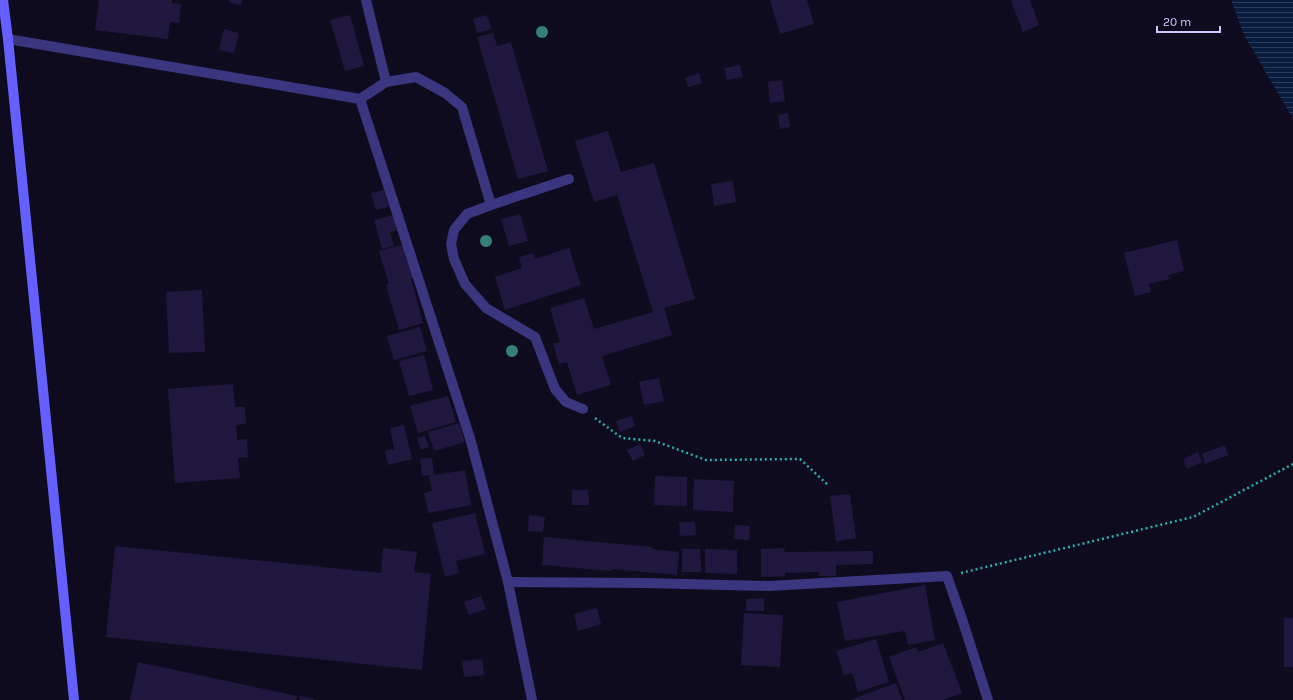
<svg xmlns="http://www.w3.org/2000/svg" width="1293" height="700" viewBox="0 0 1293 700" font-family="Karla,sans-serif">
<style>
.water{fill:url(#water-rules)}
.building{fill:#20173f}
.lines{fill:none;stroke-linecap:round;stroke-linejoin:round}
.path{stroke:#2bb0ab;stroke-width:2.5;stroke-dasharray:2 3;stroke-linecap:butt}
.lane{stroke:#39357e;stroke-width:10}
.street{stroke:#39357e;stroke-width:10}
.secondary{stroke:#665fff;stroke-width:10}
.tree{fill:#348077}
</style>
<defs>
<pattern id="water-rules" width="6" height="5" patternUnits="userSpaceOnUse"><rect width="6" height="5" fill="#0a1c3e"/><path d="M0 2.5h6" fill="none" stroke="#2d3c5b"/></pattern>
</defs>
<rect width="100%" height="100%" fill="#0f0b1e"/>
<!-- water -->
<path class="water" d="M1231 0H1293V119L1244 35Z"/>
<!-- building -->
<g class="building">
<path d="M99 0H172V3L181 4 179 23 170 22 168 39 95 30Z"/>
<path d="M229 0H242L241 5 229 3Z"/>
<path d="M770 0H807L814 24 780 34Z"/>
<path d="M1011 0H1030L1039 25 1023 32Z"/>
<path d="M350 15 364 66 345 71 330 20Z"/>
<path d="M487 15 492 29 477 33 473 19Z"/>
<path d="M224 29 239 33 234 53 219 50Z"/>
<path d="M493 33 497 46 511 42 548 171 518 179 477 37Z"/>
<path d="M740 65 743 77 727 80 724 68Z"/>
<path d="M699 73 702 83 688 87 685 78Z"/>
<path d="M782 80 785 101 770 103 768 82Z"/>
<path d="M788 113 790 127 780 129 778 115Z"/>
<path d="M608 131 621 172 654 163 695 299 664 308 672 335 602 356 611 385 577 395 567 362 559 364 553 344 560 342 550 308 584 298 594 329 653 312 617 195 594 202 575 141Z"/>
<path d="M733 181 736 202 714 206 711 184Z"/>
<path d="M384 190 389 207 376 210 371 193Z"/>
<path d="M520 214 528 241 509 246 501 219Z"/>
<path d="M394 215 398 230 390 232 394 246 382 249 374 220Z"/>
<path d="M1177 240 1184 271 1168 275 1169 279 1149 284 1151 292 1135 296 1124 253Z"/>
<path d="M405 244 414 278H411L423 323 399 330 386 285 389 284 379 251Z"/>
<path d="M569 248 581 285 505 310 495 277 522 268 519 257 533 253 535 259Z"/>
<path d="M202 290 205 352 169 353 166 292Z"/>
<path d="M420 327 427 351 394 360 387 336Z"/>
<path d="M424 355 433 390 409 396 399 361Z"/>
<path d="M659 378 664 401 644 405 639 382Z"/>
<path d="M233 384 235 407H245L246 424 236 425 237 440 247 439 248 457 238 458 240 478 175 483 168 389Z"/>
<path d="M448 396 456 422 418 433 410 406Z"/>
<path d="M632 416 635 426 620 432 616 421Z"/>
<path d="M459 423 465 442 434 451 428 432Z"/>
<path d="M404 425 412 459 388 465 385 451 394 449 390 428Z"/>
<path d="M425 436 429 447 421 450 417 438Z"/>
<path d="M640 444 645 455 633 461 627 450Z"/>
<path d="M1225 445 1228 455 1205 464 1202 454Z"/>
<path d="M1198 452 1202 462 1187 469 1183 459Z"/>
<path d="M432 458 434 475 422 476 420 459Z"/>
<path d="M465 470 471 505 428 513 424 493 432 491 429 476Z"/>
<path d="M655 476 687 477V506L654 505Z"/>
<path d="M694 479 734 481 733 512 693 510Z"/>
<path d="M572 490H588L589 505H572Z"/>
<path d="M850 494 856 538 836 541 830 496Z"/>
<path d="M475 513 485 554 456 561 459 573 445 577 432 523Z"/>
<path d="M529 515 545 517 543 532 528 531Z"/>
<path d="M679 522H695L696 535 680 536Z"/>
<path d="M735 525 750 526 749 540 734 539Z"/>
<path d="M544 537 652 547V549L679 552 677 575 612 569 611 571 542 565Z"/>
<path d="M115 546 381 573 383 548 417 552 414 572 431 574 422 670 106 637Z"/>
<path d="M785 548 784 552 873 551V564L836 565V576H819V572L785 573V576L761 577V549Z"/>
<path d="M682 549H700L701 572H682Z"/>
<path d="M705 549 737 550V574L705 573Z"/>
<path d="M925 585 935 640 908 645 905 631 845 641 837 602Z"/>
<path d="M481 596 486 609 469 615 464 602Z"/>
<path d="M764 598V611H746V599Z"/>
<path d="M597 608 601 624 578 631 574 614Z"/>
<path d="M744 613 783 615 780 667 741 665Z"/>
<rect x="1284" y="618" width="9" height="49"/>
<path d="M876 639 889 682 858 692 852 673 844 675 836 651Z"/>
<path d="M943 643 962 693 943 700H905L889 657 916 647 918 652Z"/>
<path d="M482 659 484 675 464 677 462 661Z"/>
<path d="M138 662 297 696 296 700H130Z"/>
<path d="M896 683 902 700H850Z"/>
<path d="M300 696 314 699V700H299Z"/>
</g>
<g class="lines">
<!-- path -->
<g class="path">
<path d="M595 418 622 438 655 441 706 460 800 459 828 485"/>
<path d="M961 573 1193 517 1293 464"/>
</g>
<!-- lane -->
<g class="lane">
<path d="M386 82 416 77 445 93 462 107 491 205 569 179"/>
<path d="M491 205 467 214 454 230 451 244 454 259 465 284 486 308 535 337 555 389 566 402 583 409"/>
</g>
<!-- street -->
<g class="street">
<path d="M8 39 360 99 470 438 508 582 532 700"/>
<path d="M360 99 386 82 366 0"/>
<path d="M508 582 645 583 769 586 947 576 963 622 988 700"/>
</g>
<!-- secondary -->
<path class="secondary" d="M3 0 8 39 74 700"/>
</g>
<!-- trees -->
<g class="tree">
<circle cx="542" cy="32" r="6"/>
<circle cx="486" cy="241" r="6"/>
<circle cx="512" cy="351" r="6"/>
</g>
<!-- scale -->
<path d="M1157 26v6h63v-6" fill="none" stroke="#cfc8ff" stroke-width="2"/>
<text x="1163" y="26" font-size="12" fill="#cfc8ff" stroke="#0f0b1e" stroke-width="3" paint-order="stroke">20 m</text>
</svg>
